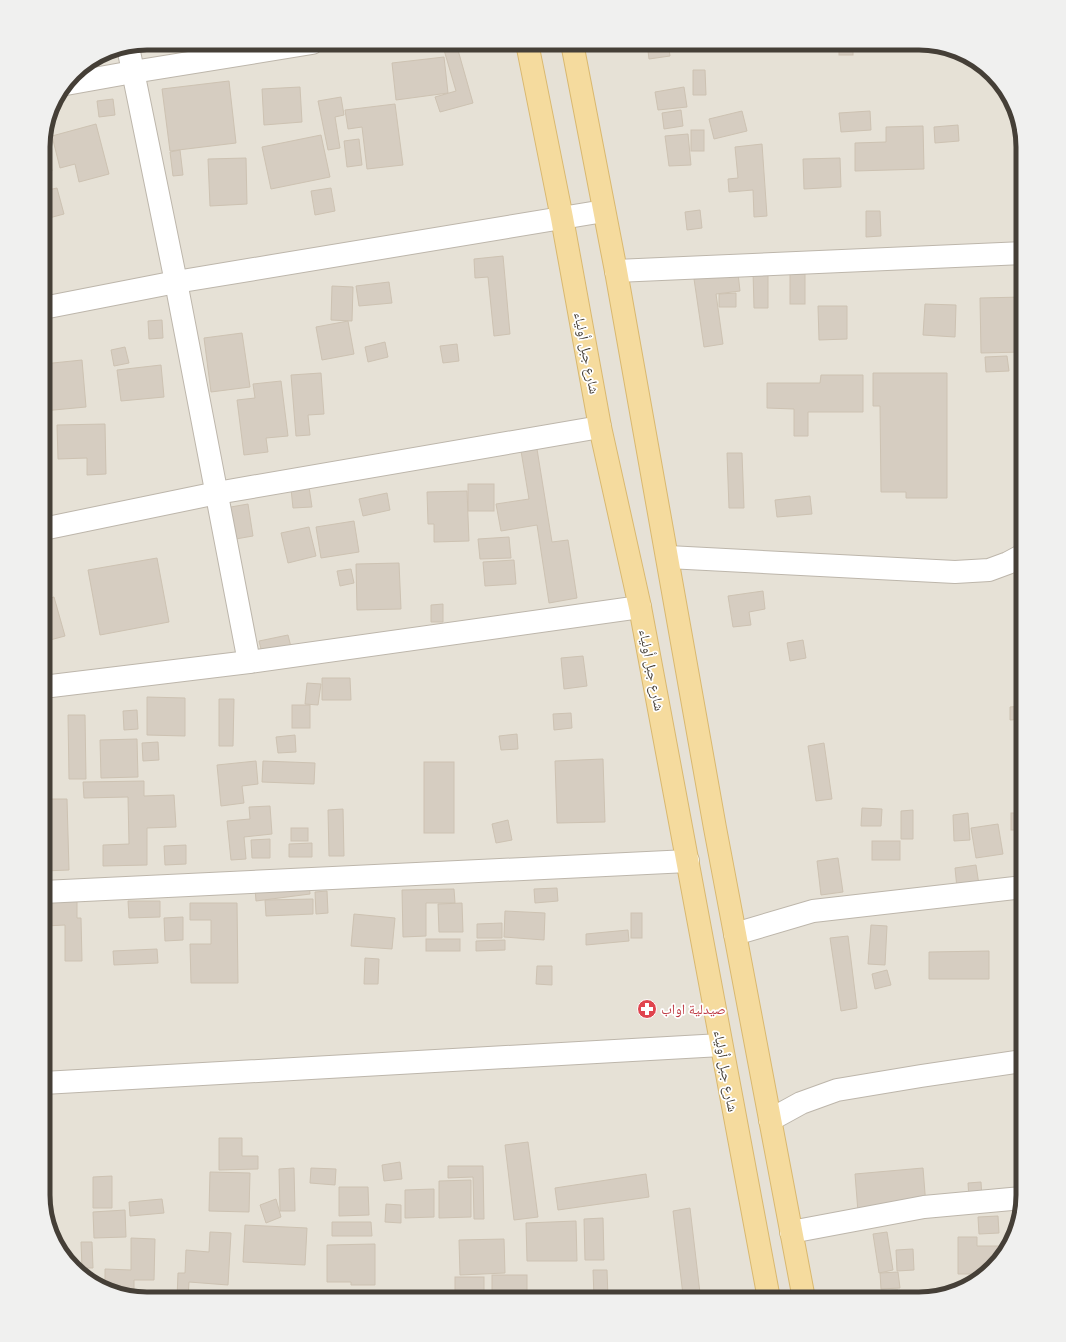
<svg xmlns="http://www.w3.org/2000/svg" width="1066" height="1342" viewBox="0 0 1066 1342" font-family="'Open Sans','Noto Naskh Arabic',sans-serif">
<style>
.residential{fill:#e6e1d6}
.building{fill:#d6cdc1;stroke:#cdc2b2}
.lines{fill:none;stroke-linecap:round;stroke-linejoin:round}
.minor-casing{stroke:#bdb6ab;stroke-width:24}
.primary-casing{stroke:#d9b86f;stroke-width:24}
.minor{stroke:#fff;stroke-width:22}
.primary{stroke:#f5db9e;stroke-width:22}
.labels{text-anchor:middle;stroke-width:3.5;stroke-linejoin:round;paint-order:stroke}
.street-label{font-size:14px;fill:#453f37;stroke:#fff}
.health-label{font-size:14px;fill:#be3a42;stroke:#fff;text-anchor:start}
.rim{fill:none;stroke:#453f37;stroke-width:5}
</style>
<rect width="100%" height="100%" fill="#f2efe8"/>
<!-- residential -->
<path class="residential" d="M147 43H926L971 57 1005 89 1023 147V1196L1009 1247 977 1281 920 1299H146L101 1288 61 1253 43 1195V140L54 101 78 69 107 51Z"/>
<!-- building -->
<g class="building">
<path d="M442 43H456L473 103 440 112 435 97 456 91Z"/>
<path d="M647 43H668L670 56 649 59Z"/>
<rect x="839" y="43" width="14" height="12"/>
<path d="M444 57 448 93 396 100 392 63Z"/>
<path d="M693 70H705L706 95H693Z"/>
<path d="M229 81 236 143 170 151 162 89Z"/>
<path d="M1002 86 1005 89 1008 97H1003Z"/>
<path d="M300 87 302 122 264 125 262 89Z"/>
<path d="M684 87 687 107 658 110 655 92Z"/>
<path d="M341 97 344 115 335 117 340 148 328 150 318 101Z"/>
<path d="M113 99 115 115 99 117 97 101Z"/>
<path d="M395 104 403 165 367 169 362 127 348 129 345 110Z"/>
<path d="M681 110 683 126 664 129 662 113Z"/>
<path d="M742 111 747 131 714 139 709 119Z"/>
<path d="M870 111 871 130 841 132 839 113Z"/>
<path d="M96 124 109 174 79 182 75 164 60 168 52 136Z"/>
<path d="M958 125 959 141 935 143 934 127Z"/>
<path d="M923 126 924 169 855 171V143L886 142V127Z"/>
<rect x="691" y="130" width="13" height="21"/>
<path d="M688 134 691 165 669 166 665 136Z"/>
<path d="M321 135 330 177 271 189 262 147Z"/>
<path d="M359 139 362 165 347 167 344 141Z"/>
<path d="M43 140H46L52 171 43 172Z"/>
<path d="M762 144 767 216 754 217 753 190 729 192 728 179 738 178 735 147Z"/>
<path d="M180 150 183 175 173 176 170 152Z"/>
<path d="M246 158 247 204 210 206 208 159Z"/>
<path d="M840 158 841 187 804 189 803 159Z"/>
<path d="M1019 182H1023V203H1021Z"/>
<path d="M57 188 64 214 49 218 43 191Z"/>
<path d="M331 188 335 211 315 215 311 191Z"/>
<path d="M700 210 702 228 687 230 685 212Z"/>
<path d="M866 211H880L881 236 866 237Z"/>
<path d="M503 256 510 334 494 336 488 277 475 278 474 259Z"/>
<path d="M753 271H768V308H754Z"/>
<path d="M738 273 740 291 716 294 723 344 704 347 694 279Z"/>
<rect x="790" y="274" width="15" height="30"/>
<path d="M389 282 392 303 359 306 356 286Z"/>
<path d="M332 286 353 287 352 321 331 320Z"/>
<path d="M736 293V307H719V294Z"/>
<path d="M1023 297V352L981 353 980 298Z"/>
<path d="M925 304 956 305 955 337 923 335Z"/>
<path d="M818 306H847V339L819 340Z"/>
<path d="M162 320 163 338 149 339 148 321Z"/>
<path d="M348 321 354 354 322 360 316 327Z"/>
<path d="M242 333 250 387 211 392 204 338Z"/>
<path d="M385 342 388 357 368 362 365 347Z"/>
<path d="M457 344 459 361 443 363 440 346Z"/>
<path d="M125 347 129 363 114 366 111 350Z"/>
<path d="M1007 356 1009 371 986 372 985 357Z"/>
<path d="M82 360 86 407 43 411V364Z"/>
<path d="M161 365 164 397 121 401 117 370Z"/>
<path d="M321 373 324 414 308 415 310 435 296 436 291 375Z"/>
<path d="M873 373H947V498H906V492H881L880 406H873Z"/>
<path d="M821 375H863V412H808V436H794V409L767 408V383H820Z"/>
<path d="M281 381 288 436 266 438 268 452 244 455 237 400 255 398 253 384Z"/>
<path d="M105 424 106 474 87 475V458L58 459 57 425Z"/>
<path d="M537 449 552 542 568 540 577 598 549 603 537 525 501 531 496 504 529 499 521 451Z"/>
<path d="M727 453H742L744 508H729Z"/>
<rect x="468" y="484" width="26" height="27"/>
<path d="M309 487 312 507 293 508 291 489Z"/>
<path d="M467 491 469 541 434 542V524H428L427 492Z"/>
<path d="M387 493 390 510 363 516 359 499Z"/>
<path d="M810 496 812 514 777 517 775 500Z"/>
<path d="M248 504 253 536 230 540 225 508Z"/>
<path d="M354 521 359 552 321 558 316 527Z"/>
<path d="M309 527 316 556 288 563 281 533Z"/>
<path d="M509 537 511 558 480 559 478 539Z"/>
<path d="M157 558 169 622 100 635 88 570Z"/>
<path d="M514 560 516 584 485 586 483 562Z"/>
<path d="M399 563 401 609 357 610 356 564Z"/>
<path d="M351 569 354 583 340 586 337 571Z"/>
<path d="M763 591 765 609 749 612 751 625 733 627 728 596Z"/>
<path d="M54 597 65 636 50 640 43 618V600Z"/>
<path d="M443 604V622H431V605Z"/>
<path d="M288 635 292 651 263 657 259 641Z"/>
<path d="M803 640 806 658 790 661 787 643Z"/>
<path d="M583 656 587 686 564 689 561 658Z"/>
<path d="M322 678H350L351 700H322Z"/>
<path d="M307 683 321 684 318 705 305 704Z"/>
<path d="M147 697 185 698V736L147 735Z"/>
<path d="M219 699H234L233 746H219Z"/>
<rect x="292" y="705" width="18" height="23"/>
<path d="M1023 706V719L1010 720V707Z"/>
<path d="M137 710 138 729 124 730 123 711Z"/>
<path d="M571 713 572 728 554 730 553 714Z"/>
<path d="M68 715H85L86 779H69Z"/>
<path d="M517 734 518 749 501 750 499 736Z"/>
<path d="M295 735 296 752 278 753 276 737Z"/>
<path d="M137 739 138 777 101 778 100 740Z"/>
<path d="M158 742 159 760 143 761 142 743Z"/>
<path d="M824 743 832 799 816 801 808 746Z"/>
<path d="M603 759 605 822 557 823 555 761Z"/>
<path d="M256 761 258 784 242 786 244 803 221 806 217 765Z"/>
<path d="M263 761 315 763 314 784 262 782Z"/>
<rect x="424" y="762" width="30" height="71"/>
<path d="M144 781V796L174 795 176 827 147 828V865L103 866V845L129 844 128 797 84 798 83 782Z"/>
<path d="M43 799H67L69 870 43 871Z"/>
<path d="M270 806 272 834 244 837 246 859 231 860 227 821 250 819 249 807Z"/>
<path d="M862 808 882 809 881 826H861Z"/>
<path d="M343 809 344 856H329L328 810Z"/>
<path d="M913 810V839H901V811Z"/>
<path d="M968 813 970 840 954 841 953 815Z"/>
<rect x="1011" y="813" width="12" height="17"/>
<path d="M508 820 512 840 496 843 492 824Z"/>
<path d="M998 824 1003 854 976 858 971 828Z"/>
<rect x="291" y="828" width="17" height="13"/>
<path d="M270 839V858H252L251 840Z"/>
<rect x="872" y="841" width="28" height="19"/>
<path d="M312 843V857H289V844Z"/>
<path d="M186 845V864L165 865 164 846Z"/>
<path d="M838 858 843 892 821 895 817 861Z"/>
<path d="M976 865 979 885 957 888 955 868Z"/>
<path d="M309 882 310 894 256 901 255 889Z"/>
<path d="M557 888 558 901 535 903 534 889Z"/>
<path d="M454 889 455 903H426V936L403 937 402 890Z"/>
<path d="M327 891 328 913 316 914 315 892Z"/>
<path d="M77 895V918H81L82 961H65V925L45 926 44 896Z"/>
<path d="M313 899V914L266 916 265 900Z"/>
<path d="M128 901H160V917L129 918Z"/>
<path d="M190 903H237L238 983H191L190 944H211V920H190Z"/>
<path d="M462 903 463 932H439L438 904Z"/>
<path d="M505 911 545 913 544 940 504 937Z"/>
<rect x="631" y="913" width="11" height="25"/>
<path d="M354 914 395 918 392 949 351 946Z"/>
<path d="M183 917V940L165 941 164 918Z"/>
<path d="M1019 917H1023V953Z"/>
<path d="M502 923V938H477V924Z"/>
<path d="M871 925 887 926 885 965 868 964Z"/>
<path d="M628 930 629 941 586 945V934Z"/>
<path d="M848 936 857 1008 841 1011 830 938Z"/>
<rect x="426" y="939" width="34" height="12"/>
<path d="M505 940V950L476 951V941Z"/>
<path d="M157 949 158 963 114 965 113 951Z"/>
<path d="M989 951V979H929V952Z"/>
<path d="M365 958 379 959 378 984H364Z"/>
<path d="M537 966H552V985L536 984Z"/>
<path d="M887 970 891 985 875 989 872 974Z"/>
<path d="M219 1138H242V1156H258V1169L219 1170Z"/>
<path d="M528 1142 538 1217 514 1220 505 1145Z"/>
<path d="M400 1162 402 1179 384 1181 382 1165Z"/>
<path d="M448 1166H483L484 1219H474L473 1177 448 1178Z"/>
<path d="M294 1168 295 1211H280L279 1169Z"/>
<path d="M311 1168 336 1169 335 1185 310 1183Z"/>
<path d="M923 1168 926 1206 858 1212 855 1174Z"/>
<path d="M210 1172 250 1173 249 1212 209 1211Z"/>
<path d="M646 1174 649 1197 558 1210 555 1188Z"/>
<path d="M112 1176V1208H93V1177Z"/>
<path d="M471 1180V1217L439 1218V1181Z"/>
<path d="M981 1182 982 1198 969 1199 968 1183Z"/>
<path d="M339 1187H368L369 1215 339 1216Z"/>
<path d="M434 1189V1217L405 1218V1190Z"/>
<path d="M162 1199 164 1213 130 1216 129 1202Z"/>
<path d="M276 1199 281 1217 266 1223 260 1205Z"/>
<path d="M386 1204 401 1205V1223L385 1222Z"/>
<path d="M690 1208 700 1293 683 1295 673 1211Z"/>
<path d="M125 1210 126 1237 94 1238 93 1212Z"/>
<path d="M998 1216 999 1233 979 1234 978 1217Z"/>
<path d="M603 1218 604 1260H585L584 1219Z"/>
<path d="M576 1221 577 1261H527L526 1223Z"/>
<path d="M332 1222H371L372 1236H332Z"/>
<path d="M245 1225 307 1228 305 1265 243 1262Z"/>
<path d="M210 1232 231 1233 228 1285 189 1282 188 1299H177L178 1273H185L186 1250 209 1252Z"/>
<path d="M887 1232 893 1270 879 1273 873 1234Z"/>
<path d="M958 1237H977V1246H1000V1257L984 1274H958Z"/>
<path d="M131 1238 155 1239 154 1280H134V1296L105 1289V1269L131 1270Z"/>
<path d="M504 1239 505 1273 460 1275 459 1240Z"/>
<path d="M81 1242H92L93 1268H82Z"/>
<path d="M375 1244V1285H351V1282H327V1245Z"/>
<path d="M913 1249 914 1270 897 1271 896 1250Z"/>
<path d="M593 1270H607L608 1298H594Z"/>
<path d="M898 1272 900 1288 881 1289 880 1273Z"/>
<rect x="492" y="1275" width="35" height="24"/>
<rect x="455" y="1277" width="29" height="22"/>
<path d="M898 1290V1299H882L881 1291Z"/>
</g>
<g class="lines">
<defs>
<g id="minor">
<path d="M128 47 176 282 249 662"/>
<path d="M66 84 133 72 312 43"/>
<path d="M616 271 1023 253"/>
<path d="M43 308 176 282 604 211"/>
<path d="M43 529 217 493 600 427"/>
<path d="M668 557 955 572 989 570 1008 563 1023 555"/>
<path d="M43 687 249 662 640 607"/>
<path d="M43 892 688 861"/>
<path d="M735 934 813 911 1023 887"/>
<path d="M43 1083 721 1045"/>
<path d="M770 1120 801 1103 837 1090 921 1076 1023 1061"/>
<path d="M791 1232 924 1207 1022 1198"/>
</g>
<g id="primary">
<path d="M527 43 562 218 600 427 640 607 769 1299"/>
<path d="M572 43 616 271 715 828 804 1299"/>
</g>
</defs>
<!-- minor casing -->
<use href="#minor" class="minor-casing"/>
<!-- primary casing -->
<use href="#primary" class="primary-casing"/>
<!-- minor -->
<use href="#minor" class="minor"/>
<!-- primary -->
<use href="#primary" class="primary"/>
</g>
<!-- icons -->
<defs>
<symbol id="pharmacy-disc" viewBox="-11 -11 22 22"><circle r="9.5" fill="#e0444e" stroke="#fff"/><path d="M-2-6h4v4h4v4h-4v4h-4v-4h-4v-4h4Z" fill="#fff"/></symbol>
</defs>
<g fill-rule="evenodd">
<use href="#pharmacy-disc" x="636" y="998" width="22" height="22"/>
</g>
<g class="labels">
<!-- street labels -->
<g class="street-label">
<text transform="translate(587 353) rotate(79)" y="5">شارع جبل أولياء</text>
<text transform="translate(652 670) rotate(79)" y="5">شارع جبل أولياء</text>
<text transform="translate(726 1071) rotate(80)" y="5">شارع جبل أولياء</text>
</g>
<!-- health labels -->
<g class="health-label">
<text x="661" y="1014">صيدلية اواب</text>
</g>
</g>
<!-- crop -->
<path d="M0 0H1066V1342H0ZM147 50H919A97 97 0 0 1 1016 147V1195A97 97 0 0 1 919 1292H147A97 97 0 0 1 50 1195V147A97 97 0 0 1 147 50Z" fill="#f0f0ef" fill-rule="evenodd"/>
<path class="rim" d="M147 50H919A97 97 0 0 1 1016 147V1195A97 97 0 0 1 919 1292H147A97 97 0 0 1 50 1195V147A97 97 0 0 1 147 50Z"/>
</svg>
